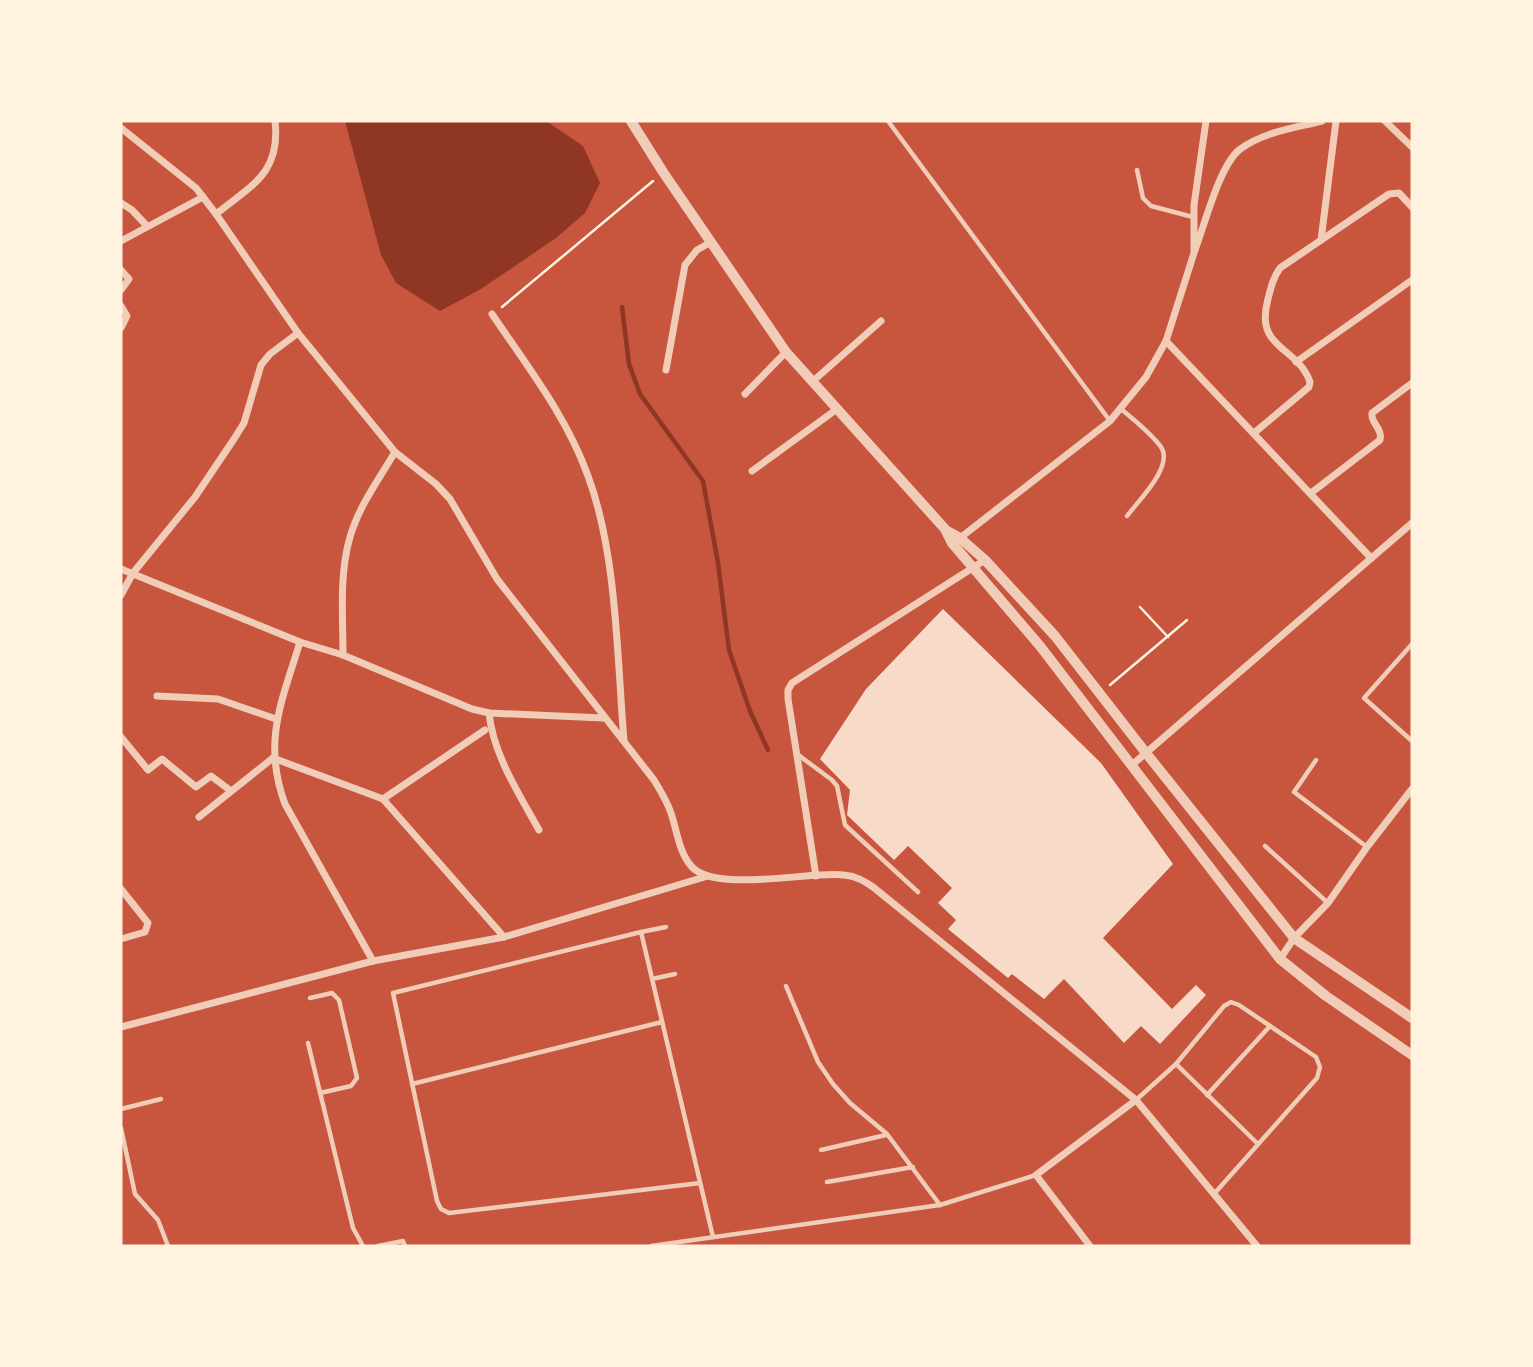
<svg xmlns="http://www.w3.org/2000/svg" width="1533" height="1367" viewBox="0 0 1533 1367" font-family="'Work Sans',sans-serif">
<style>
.water{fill:#8f3625}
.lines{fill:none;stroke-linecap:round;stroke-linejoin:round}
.stream{stroke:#8f3625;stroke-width:4.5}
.building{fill:#f7dbc8}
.path{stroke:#fff3e0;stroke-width:2.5}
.service{stroke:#f1ccb7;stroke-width:4.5}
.minor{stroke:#f1ccb7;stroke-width:7}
.tertiary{stroke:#f1ccb7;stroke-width:10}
</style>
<rect width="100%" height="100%" fill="#c8553d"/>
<!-- water -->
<path class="water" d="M345 121H546L583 146 600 183 585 213 556 238 481 289 440 311 396 283 381 255Z"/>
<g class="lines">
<!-- stream -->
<path class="stream" d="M622 307 629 364 640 394 703 481 718 563 729 650 750 711 768 750"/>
</g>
<!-- building -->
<path class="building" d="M943 609 1101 763 1173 864 1103 938 1172 1009 1196 985 1206 995 1160 1044 1141 1026 1124 1043 1064 979 1044 999 1012 974 1008 978 948 929 956 920 938 903 952 888 908 846 894 860 847 815 850 790 820 759 866 689Z"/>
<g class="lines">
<!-- path -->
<g class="path">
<path d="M502 307 653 181"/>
<path d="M1140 607 1168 637"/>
<path d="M1110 685 1187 620"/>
</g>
<!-- service -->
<g class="service">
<path d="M888 121 1110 421"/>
<path d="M1137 170 1143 198 1151 206 1193 217"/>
<path d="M1121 409C1134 420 1151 433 1161 447 1174 466 1139 500 1127 516"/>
<path d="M1412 644 1364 698 1412 741"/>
<path d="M797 754 832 780 837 786 845 825 918 892"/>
<path d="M1316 760 1294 792 1367 847"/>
<path d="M1265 846 1328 903"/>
<path d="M641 932 666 927"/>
<path d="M652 979 675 974"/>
<path d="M786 986 818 1062 833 1084 850 1103 887 1134 940 1205"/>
<path d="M310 998 332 993 339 1000 357 1078 351 1086 320 1093"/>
<path d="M308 1043 353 1228 363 1246"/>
<path d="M1176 1064 1258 1144"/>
<path d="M412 1084 662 1022"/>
<path d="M1207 1095 1270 1026"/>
<path d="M1136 1100 1176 1064 1224 1006 1231 1002 1239 1005 1316 1057 1320 1067 1317 1078 1214 1194"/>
<path d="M121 1109 161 1099"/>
<path d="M121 1128 135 1194 158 1220 168 1246"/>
<path d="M821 1150 886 1135"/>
<path d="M827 1182 913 1167"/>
<path d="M700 1183 449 1213 441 1209 437 1201 393 993 641 932 713 1237"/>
<path d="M378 1246 403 1241 405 1246"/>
<path d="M651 1246 940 1205 1036 1175"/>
</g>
<!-- minor -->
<g class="minor">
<path d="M1385 121 1412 147"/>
<path d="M121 128 196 188 216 214 298 333 395 452 436 484 450 499 497 579 654 780C660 790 667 801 671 813 677 831 679 853 692 867 716 893 811 871 844 875 856 876 864 881 873 887L1136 1100 1257 1246"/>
<path d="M121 203 132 210 147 226"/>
<path d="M216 214C252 185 281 173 275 121"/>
<path d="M1321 240 1336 121"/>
<path d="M121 241 203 197"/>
<path d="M1195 250C1205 224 1219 167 1239 150 1262 132 1295 128 1322 121"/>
<path d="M121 270 129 279 121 290"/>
<path d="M121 306 127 316 121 328"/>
<path d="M492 314C527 366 567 417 588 476 617 554 617 657 624 741"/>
<path d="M1166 341 1371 558"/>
<path d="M1296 362 1412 280"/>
<path d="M666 370 685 265 697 250 711 242"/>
<path d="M812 382 881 321"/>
<path d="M745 394 786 352"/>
<path d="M1254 433 1309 387 1310 382C1297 345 1254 350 1268 299 1271 287 1273 278 1280 268L1389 194 1399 193 1412 207"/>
<path d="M752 471 837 409"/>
<path d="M1311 493 1380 440C1383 428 1370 423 1372 413L1412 383"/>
<path d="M960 538 1110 421 1146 377 1166 341 1194 253V205L1206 121"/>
<path d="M121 569 300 642 343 655 472 709 489 713 603 718"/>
<path d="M121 595 133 573 195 497 234 439 244 423 261 365 270 354 298 333"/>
<path d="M300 642C282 701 262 742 285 804L373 961"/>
<path d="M343 655C343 616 339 575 350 537 359 506 379 479 395 452"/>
<path d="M157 696 218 699 276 719"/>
<path d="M489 713C493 754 519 794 539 830"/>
<path d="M121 737 148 770 162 759 196 787 211 776 231 791"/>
<path d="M1132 765 1412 523"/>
<path d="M383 799 485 730"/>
<path d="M199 817 273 758 383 799 504 937"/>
<path d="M816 876 788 699V690L792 683 985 560"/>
<path d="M121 889 148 923 145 932 121 939"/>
<path d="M1280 959 1294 938 1328 903 1367 847 1412 789"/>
<path d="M121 1027 373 961 504 937 708 876"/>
<path d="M1090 1246 1036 1175 1136 1100"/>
</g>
<!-- tertiary -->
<g class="tertiary">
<path d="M631 121 663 172 786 352 945 529 952 543 1040 646 1280 959 1326 996 1412 1055"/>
<path d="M947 531 960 538 985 560 1055 636 1146 753 1294 938 1412 1018"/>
</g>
</g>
<!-- border -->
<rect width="1533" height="1367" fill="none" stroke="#fff3e0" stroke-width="245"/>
</svg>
